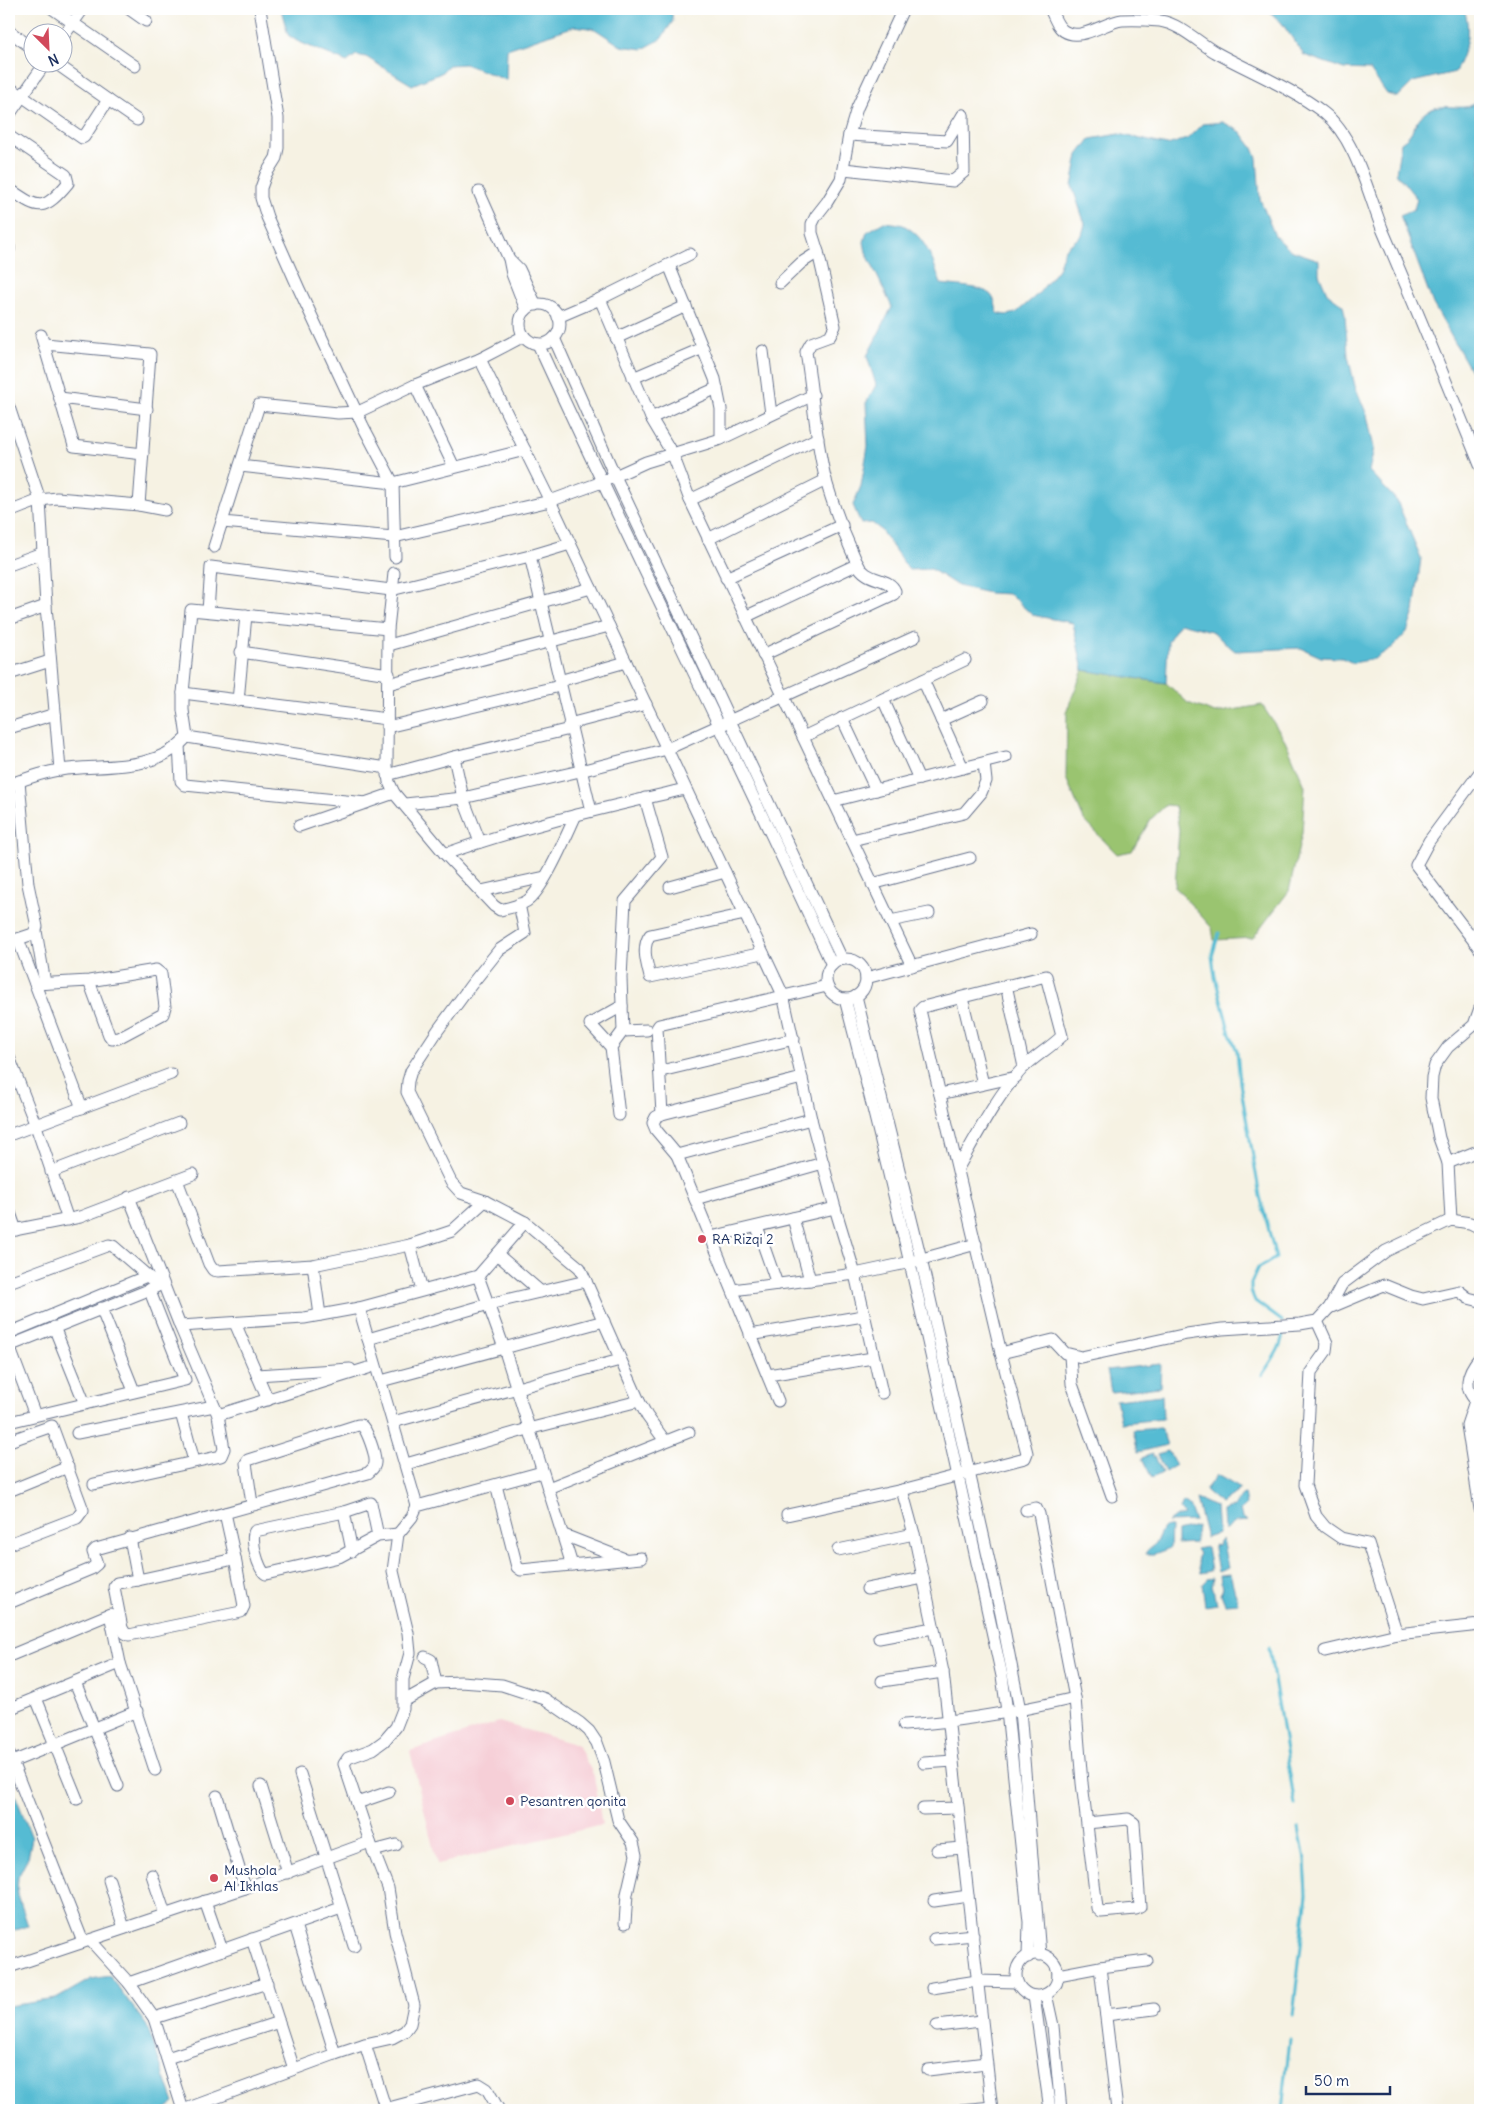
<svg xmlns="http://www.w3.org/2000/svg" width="1489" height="2119" viewBox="0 0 1489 2119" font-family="Delius,sans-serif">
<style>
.built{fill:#f6cfd7}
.green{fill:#9ac470;stroke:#5a7a67}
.water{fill:#55bbd3;stroke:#387598}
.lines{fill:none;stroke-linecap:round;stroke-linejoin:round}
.stream{stroke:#55bbd3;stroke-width:3}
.minor-casing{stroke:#68738d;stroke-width:13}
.minor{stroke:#fff;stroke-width:11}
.poi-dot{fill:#d1495b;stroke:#fff;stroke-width:2}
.labels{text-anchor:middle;stroke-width:5;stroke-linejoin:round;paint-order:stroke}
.poi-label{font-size:14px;fill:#1b2f5e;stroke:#fff;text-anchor:start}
</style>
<rect width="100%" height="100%" fill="#fff"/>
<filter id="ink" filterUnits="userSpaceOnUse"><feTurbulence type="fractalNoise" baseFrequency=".02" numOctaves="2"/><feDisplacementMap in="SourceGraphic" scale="10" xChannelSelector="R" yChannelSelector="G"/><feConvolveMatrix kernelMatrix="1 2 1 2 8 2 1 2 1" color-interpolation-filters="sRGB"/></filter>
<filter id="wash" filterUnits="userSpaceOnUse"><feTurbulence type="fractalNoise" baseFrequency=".0096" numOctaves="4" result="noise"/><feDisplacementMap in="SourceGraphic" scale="20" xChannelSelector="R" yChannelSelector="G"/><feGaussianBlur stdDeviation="1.12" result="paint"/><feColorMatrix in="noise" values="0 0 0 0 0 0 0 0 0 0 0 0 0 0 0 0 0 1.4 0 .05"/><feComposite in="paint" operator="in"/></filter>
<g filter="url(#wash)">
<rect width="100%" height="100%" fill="#f6f2e3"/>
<!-- built -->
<path class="built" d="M499 1722 578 1745 594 1776 602 1825 437 1864 410 1751Z"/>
<!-- green -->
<path class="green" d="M1083 670 1166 683 1188 703 1215 713 1262 705 1285 740 1305 786 1302 833 1289 891 1253 938 1214 940 1212 928 1175 887 1179 830 1175 806 1166 805 1151 819 1132 851 1117 854 1084 820 1066 778 1067 710Z"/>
<!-- water -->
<g class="water">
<path d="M281 9H671L673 21 661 39 643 49 621 46 595 29 575 26 507 49 506 80 465 64 449 65 441 73 412 85 366 57 356 55 347 62 297 41 288 35Z"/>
<path d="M1266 9H1464C1472 31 1465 52 1455 72L1413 82 1398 97 1387 94 1370 70 1344 69 1304 55 1281 22Z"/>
<path d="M1480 100V387L1433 304 1400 215 1414 209 1417 199 1396 173 1401 142C1416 133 1413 121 1426 112 1442 102 1457 110 1470 106 1473 105 1477 102 1480 100Z"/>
<path d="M1223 122 1241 132 1253 148 1257 158 1260 199 1275 236 1290 250 1319 260V274L1327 293 1343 305 1345 315 1348 356 1355 386 1367 415 1374 448 1369 471 1397 501 1421 558 1414 612 1407 632 1393 647 1374 659 1353 663 1342 658 1321 657 1301 648 1235 651 1211 631 1180 623 1168 641 1166 683 1083 670 1073 623 1032 615 1010 594 989 593 958 586 931 569 909 570 880 529 872 523 861 524 853 505 861 486 868 446 866 403 876 385 867 356 892 307 866 252 864 242 867 232 884 222C890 223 898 223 903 225 927 237 933 262 941 284 953 286 981 286 990 294 995 299 996 306 997 313L1006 315 1016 313 1039 293 1058 269 1065 249 1082 235 1085 224 1072 186 1078 155 1090 139 1119 134 1167 145 1187 139 1202 124Z"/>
<path d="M1161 1364 1160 1387 1111 1392 1107 1370Z"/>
<path d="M1162 1395 1163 1419 1121 1423 1116 1400Z"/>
<path d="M1161 1428 1167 1445 1138 1452 1133 1430Z"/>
<path d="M1168 1451 1176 1465 1165 1472 1157 1454Z"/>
<path d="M1152 1454 1153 1457 1155 1456 1162 1473 1152 1478 1142 1458Z"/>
<path d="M1217 1475 1241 1489 1221 1504 1205 1490Z"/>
<path d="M1244 1494 1246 1505 1240 1510 1242 1517 1247 1521 1236 1522 1224 1531 1223 1511 1233 1506Z"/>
<path d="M1196 1499 1216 1507 1218 1534 1206 1538Z"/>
<path d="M1183 1502 1189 1506 1195 1521 1168 1522 1175 1517 1184 1515 1180 1510Z"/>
<path d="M1197 1526 1195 1543 1177 1544V1531Z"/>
<path d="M1164 1527H1171L1170 1548 1154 1554H1145C1148 1548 1151 1548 1155 1544 1158 1539 1159 1533 1164 1527Z"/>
<path d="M1222 1539 1228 1568 1218 1572 1214 1548V1545L1218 1546 1219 1541Z"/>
<path d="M1207 1547 1211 1571 1200 1573 1197 1557 1199 1554 1196 1549Z"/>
<path d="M1230 1574 1238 1603 1225 1604 1221 1594 1223 1587 1220 1582 1219 1575Z"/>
<path d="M1213 1578 1211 1587 1215 1594 1217 1604 1205 1606 1202 1584 1207 1579Z"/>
<path d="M9 1779 32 1838 28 1858 18 1877 17 1892 28 1926 9 1932Z"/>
<path d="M110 1976 147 2026 174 2103 164 2110H9V2006L56 1999 91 1979Z"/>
</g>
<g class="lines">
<!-- stream -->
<g class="stream">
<path d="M1219 933 1212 956 1215 977 1230 1034 1237 1051 1240 1083 1260 1196 1276 1258 1258 1268 1251 1283V1291L1255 1301 1282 1321"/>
<path d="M1262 1375C1272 1360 1284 1346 1283 1327"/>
<path d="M1269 1648 1295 1805"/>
<path d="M1293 2015 1307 1894 1305 1860 1299 1828"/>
<path d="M1282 2110 1290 2039"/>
</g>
</g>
</g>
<g filter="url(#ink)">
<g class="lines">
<defs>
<g id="minor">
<path d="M53 9 135 66"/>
<path d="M129 9 146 21"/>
<path d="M260 9 278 118V148L276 158 266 174 261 188V198L267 217 299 289 363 426 393 483 395 557"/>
<path d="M1050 9C1054 16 1057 27 1064 31 1081 42 1105 22 1122 20 1134 19 1148 20 1160 21 1180 24 1198 42 1215 52 1251 72 1292 88 1324 113 1356 138 1368 194 1383 231 1416 308 1448 386 1480 465"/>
<path d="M9 31 32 48"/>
<path d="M62 38 83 9"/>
<path d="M9 87 82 138 84 137 108 100 54 62"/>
<path d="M108 100 137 120"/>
<path d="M9 115 46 62"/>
<path d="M849 135 947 141 963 115"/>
<path d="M9 136 66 175 68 183C42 214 38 208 9 189"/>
<path d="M844 169 953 181 964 172 963 115"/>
<path d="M479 192 509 259 512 274 526 310"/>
<path d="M9 247V250"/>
<path d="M510 260 519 269 536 305"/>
<path d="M669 265 715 379 721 409V439"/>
<path d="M780 283 801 263 818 252"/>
<path d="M600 299 690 254"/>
<circle cx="540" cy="324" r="20"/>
<path d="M558 317 600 299 651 418 673 455 690 500 912 966"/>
<path d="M41 335 74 446 143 454"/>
<path d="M554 338 615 476 842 959"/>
<path d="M616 338 686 306"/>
<path d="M45 344 150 354 139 505"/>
<path d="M538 344C633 552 737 757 832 965"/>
<path d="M763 351 771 414"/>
<path d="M480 359 550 501 783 995 811 1119 835 1208 855 1274 882 1393"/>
<path d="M633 378 703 348"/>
<path d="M415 385 454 467"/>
<path d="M60 398 147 409"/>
<path d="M9 407 40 500 46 606 60 770"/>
<path d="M651 418 717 388"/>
<path d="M240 466 393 483 525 450"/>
<path d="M690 500 818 438"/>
<path d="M9 512 40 500 57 498 139 505 165 510"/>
<path d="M222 522 394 537 550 501 602 482 646 462 721 439 813 395"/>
<path d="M708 539 826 480"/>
<path d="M214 547 259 405 338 413 358 412 415 385 480 359 524 336"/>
<path d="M530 556 591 811"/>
<path d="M9 565 42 553"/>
<path d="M394 573 388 629 387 768 389 782 394 793 445 854 494 906 500 910C509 908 519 906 527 901 544 889 566 836 576 815"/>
<path d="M726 578 842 525"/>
<path d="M208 611 211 567 391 590 530 556 570 544"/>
<path d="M745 617 858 564"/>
<path d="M9 619 46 606"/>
<path d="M389 645 591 588"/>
<path d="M241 652 389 674"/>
<path d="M763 655 894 594 895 591C889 576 866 583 857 563 845 537 834 508 826 481 815 439 813 394 806 352L811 343 830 336 835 326 818 252 812 233V224L816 216 827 202 841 179 849 135 857 108 903 9"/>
<path d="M9 674 50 661"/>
<path d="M923 680 963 768"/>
<path d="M559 681 626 662"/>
<path d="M388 684 609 626"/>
<path d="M183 693 387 719"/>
<path d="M883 699 919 779"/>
<path d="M238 701 246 615"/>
<path d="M842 718 876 790"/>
<path d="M941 720 983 701"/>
<path d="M569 724 646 704"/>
<path d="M387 727 560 686"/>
<path d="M9 728 55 714"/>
<path d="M803 737 965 660"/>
<path d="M179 745 181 781 185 785 366 803"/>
<path d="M454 757 463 798 580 771 667 749 915 637"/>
<path d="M387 768 187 737 183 710V693L191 610 388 629"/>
<path d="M1480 772 1429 841 1416 865 1480 949"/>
<path d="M387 775 454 757 570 729"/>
<path d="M9 785C25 779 43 772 60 770 101 764 153 773 184 740"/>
<path d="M833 801 1006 757"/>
<path d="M405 804 463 798 480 842"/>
<path d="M299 826 394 793"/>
<path d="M852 840 964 813 981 793 986 781 984 763"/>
<path d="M445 854C523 826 605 808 685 789"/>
<path d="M872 884 970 858"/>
<path d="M670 887 725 872"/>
<path d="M481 891 545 877"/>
<path d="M519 904 525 933 499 950 471 985 438 1030 411 1071 408 1081 407 1092 451 1182 461 1193 485 1201 525 1222 580 1268 639 1401 647 1416 665 1441"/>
<path d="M745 914 650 935C641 947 647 964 650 977L763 953"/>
<path d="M890 921 929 913"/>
<path d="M36 931 45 983"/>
<path d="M18 939 82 1108"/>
<path d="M9 942 33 934 37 927 28 884 19 781"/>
<path d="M1480 946 1476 934 1480 928"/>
<circle cx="846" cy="979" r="20"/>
<path d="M866 978 1031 934"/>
<path d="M35 984 89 981 156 970 161 974 165 1007 163 1014 118 1038 112 1039 109 1035 89 981"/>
<path d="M1006 985 1024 1067"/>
<path d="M856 996 921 1259 1001 1614 1020 1710 1040 1955"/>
<path d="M962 998 983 1084"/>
<path d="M845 999C904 1223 952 1450 1002 1676L1007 1711 1029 1922 1028 1957"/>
<path d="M623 1031 647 1030"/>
<path d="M611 1047 590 1024 622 1006"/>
<path d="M9 1057 36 1126 68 1220"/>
<path d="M661 1071 794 1039"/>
<path d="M940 1094 1016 1077"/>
<path d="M662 1114 657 1028 659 1025 827 986"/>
<path d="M619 1115 611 1047 623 1031 621 978 625 901 662 857 645 798"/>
<path d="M9 1135 171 1074"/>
<path d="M677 1155 656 1130 653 1123 656 1117 662 1114 802 1078"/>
<path d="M1448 1163 1480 1150"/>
<path d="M51 1172 179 1123"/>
<path d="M177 1180 209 1264 213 1270 218 1271 313 1265 410 1245 452 1231 485 1201"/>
<path d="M695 1199 823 1163"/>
<path d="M9 1210 16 1230"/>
<path d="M793 1218 810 1280"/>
<path d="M1451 1220 1448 1163 1439 1138 1431 1098 1432 1077 1435 1065 1448 1047 1474 1025 1480 1008"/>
<path d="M525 1222 478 1276 504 1348 572 1565"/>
<path d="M757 1227 777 1284"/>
<path d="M9 1231 80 1217 193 1174"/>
<path d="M711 1237 835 1208"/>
<path d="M410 1245 422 1290"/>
<path d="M497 1254 541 1292"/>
<path d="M313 1265 320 1315"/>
<path d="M9 1282 109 1245 113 1246 158 1285"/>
<path d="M733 1290 855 1274 911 1262 976 1244"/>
<path d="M101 1308 134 1391"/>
<path d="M359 1308 417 1506"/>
<path d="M1329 1308 1384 1285 1411 1296 1423 1299 1459 1291 1468 1298 1480 1301"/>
<path d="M1317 1321 1327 1343 1326 1351 1311 1372 1305 1485 1316 1516 1325 1527 1341 1538 1368 1544 1397 1634"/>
<path d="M235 1323 268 1400"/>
<path d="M180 1326 304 1318 359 1308 478 1276"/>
<path d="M54 1327 85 1404"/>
<path d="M9 1333 147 1276"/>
<path d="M750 1335 863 1316"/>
<path d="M368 1339 489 1304 586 1281"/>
<path d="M9 1346 156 1287"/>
<path d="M9 1346 35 1415"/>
<path d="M1001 1353 1053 1340 1065 1353 1081 1357 1187 1334 1222 1329 1300 1324 1317 1321 1329 1308 1342 1284 1386 1251 1451 1220 1470 1223 1480 1228"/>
<path d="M1070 1356 1072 1384 1112 1496"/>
<path d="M257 1375 350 1369"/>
<path d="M768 1375 873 1358"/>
<path d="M381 1381 604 1321"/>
<path d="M778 1401 677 1155 811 1119"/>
<path d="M1475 1401 1467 1425 1480 1509"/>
<path d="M1480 1404C1461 1390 1467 1372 1480 1357"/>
<path d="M181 1413 194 1461"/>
<path d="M218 1415 368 1368"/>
<path d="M9 1422 185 1380 149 1289"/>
<path d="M393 1422 620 1360"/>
<path d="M77 1433 214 1406"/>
<path d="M9 1441 52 1426 83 1510 77 1518 9 1544"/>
<path d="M406 1464 528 1429 639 1401"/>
<path d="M94 1484 221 1456 224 1449 218 1415 180 1326 129 1197"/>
<path d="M496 1485 517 1567 521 1570 641 1558"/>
<path d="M548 1488 689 1432"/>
<path d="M902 1490 914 1534 943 1672 992 2110"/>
<path d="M9 1491 68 1467"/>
<path d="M1026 1510 1036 1508 1039 1514 1075 1698 1082 1783 1097 1908 1101 1912 1136 1909 1140 1907 1134 1823 1128 1819 1087 1823"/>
<path d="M344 1512 352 1551"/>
<path d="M787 1515 902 1490 1025 1458 1027 1453 1001 1353 920 1010 923 1007 1046 976 1062 1036C1050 1048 1035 1056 1023 1068 997 1095 977 1135 958 1168"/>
<path d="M564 1535 625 1559"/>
<path d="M378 1536 371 1503 344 1512 255 1531C250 1538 258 1570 266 1574L339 1557 378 1536 398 1534"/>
<path d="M130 1538 138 1580 225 1561 235 1558 225 1513"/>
<path d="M838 1550 914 1534"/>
<path d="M138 1580 117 1583 114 1587 122 1628 125 1633 129 1635 241 1612 244 1606 235 1558"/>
<path d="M867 1589 923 1578"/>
<path d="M9 1603 91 1569 97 1564 93 1552 96 1549 368 1473C371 1470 375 1468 375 1463 376 1455 367 1429 361 1425H358L248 1460 246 1463 252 1504"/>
<path d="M879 1638 933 1628"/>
<path d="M1325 1651 1397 1634 1480 1625"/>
<path d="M9 1656 110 1614 120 1663 155 1770"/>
<path d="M425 1657 431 1660 436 1683"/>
<path d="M882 1681 943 1672"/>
<path d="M75 1682 118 1786"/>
<path d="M36 1698 77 1799"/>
<path d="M404 1701 436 1683 461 1682 502 1685 545 1699 580 1723 589 1731 597 1743 604 1762 618 1820 633 1842 636 1855 627 1894 625 1923"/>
<path d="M9 1709 120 1663"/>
<path d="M904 1725C962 1722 1019 1711 1075 1698"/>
<path d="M9 1754 83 1942"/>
<path d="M12 1762 137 1711"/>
<path d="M924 1763 953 1761"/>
<path d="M300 1774 354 1946"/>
<path d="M261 1786 288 1873"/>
<path d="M217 1796 245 1888"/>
<path d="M357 1803 389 1792"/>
<path d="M923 1809 958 1808"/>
<path d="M937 1850 963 1848"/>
<path d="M373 1851 396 1845"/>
<path d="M152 1875 165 1914"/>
<path d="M109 1880 124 1928"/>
<path d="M205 1901 222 1950"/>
<path d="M934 1901 968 1896"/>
<path d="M295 1925 335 2054"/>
<path d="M252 1939 294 2069"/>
<path d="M934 1939 973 1935"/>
<path d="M90 1940 129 1983 154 2018 183 2110"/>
<circle cx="1037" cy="1975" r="21"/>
<path d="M9 1967 245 1888 370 1842"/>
<path d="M1100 1967 1117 2110"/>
<path d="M1058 1975 1100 1967 1147 1961"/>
<path d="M129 1983 341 1908"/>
<path d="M932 1988 977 1981 1017 1982"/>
<path d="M1046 1994 1053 2026 1061 2110"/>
<path d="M1034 1996 1050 2110"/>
<path d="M1106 2015 1154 2009"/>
<path d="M154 2018 267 1983"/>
<path d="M937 2026 981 2021"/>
<path d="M365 2044 386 2110"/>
<path d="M167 2058 279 2022"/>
<path d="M928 2070 986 2063"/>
<path d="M385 2109 479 2084 487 2089 499 2110"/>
<path d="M183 2110 335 2054 365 2044 392 2038 405 2031 410 2024 414 2005 395 1932 388 1888 370 1842 344 1764 348 1758 373 1749 384 1741 396 1727 403 1709V1679L410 1653 408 1633 393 1571 398 1534 412 1517 417 1506 542 1472"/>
<path d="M961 2110 992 2107"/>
</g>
</defs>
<!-- minor casing -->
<use href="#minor" class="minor-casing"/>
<!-- minor -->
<use href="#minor" class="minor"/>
</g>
</g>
<!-- markers -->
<g class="poi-dot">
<circle cx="702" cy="1239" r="5"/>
<circle cx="510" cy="1801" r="5"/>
<circle cx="214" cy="1878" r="5"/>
</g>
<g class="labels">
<!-- poi labels -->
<g class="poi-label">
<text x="712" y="1244">RA Rizqi 2</text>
<text x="520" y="1806">Pesantren qonita</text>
<text x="224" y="1875">Mushola<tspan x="224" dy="16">Al Ikhlas</tspan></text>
</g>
</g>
<!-- margin -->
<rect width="1489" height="2119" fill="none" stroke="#fff" stroke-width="30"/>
<!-- north arrow -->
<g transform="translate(48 48) rotate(156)"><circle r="24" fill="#ffffff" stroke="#a4acbf"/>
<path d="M0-4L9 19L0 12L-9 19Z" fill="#d1495b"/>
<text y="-8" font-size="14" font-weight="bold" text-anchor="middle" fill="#1b2f5e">N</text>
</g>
<!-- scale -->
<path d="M1306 2086v8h84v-8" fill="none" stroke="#1b2f5e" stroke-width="2.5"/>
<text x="1314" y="2086" font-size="15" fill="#1b2f5e" stroke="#ffffff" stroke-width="4" paint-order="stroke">50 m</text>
</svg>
